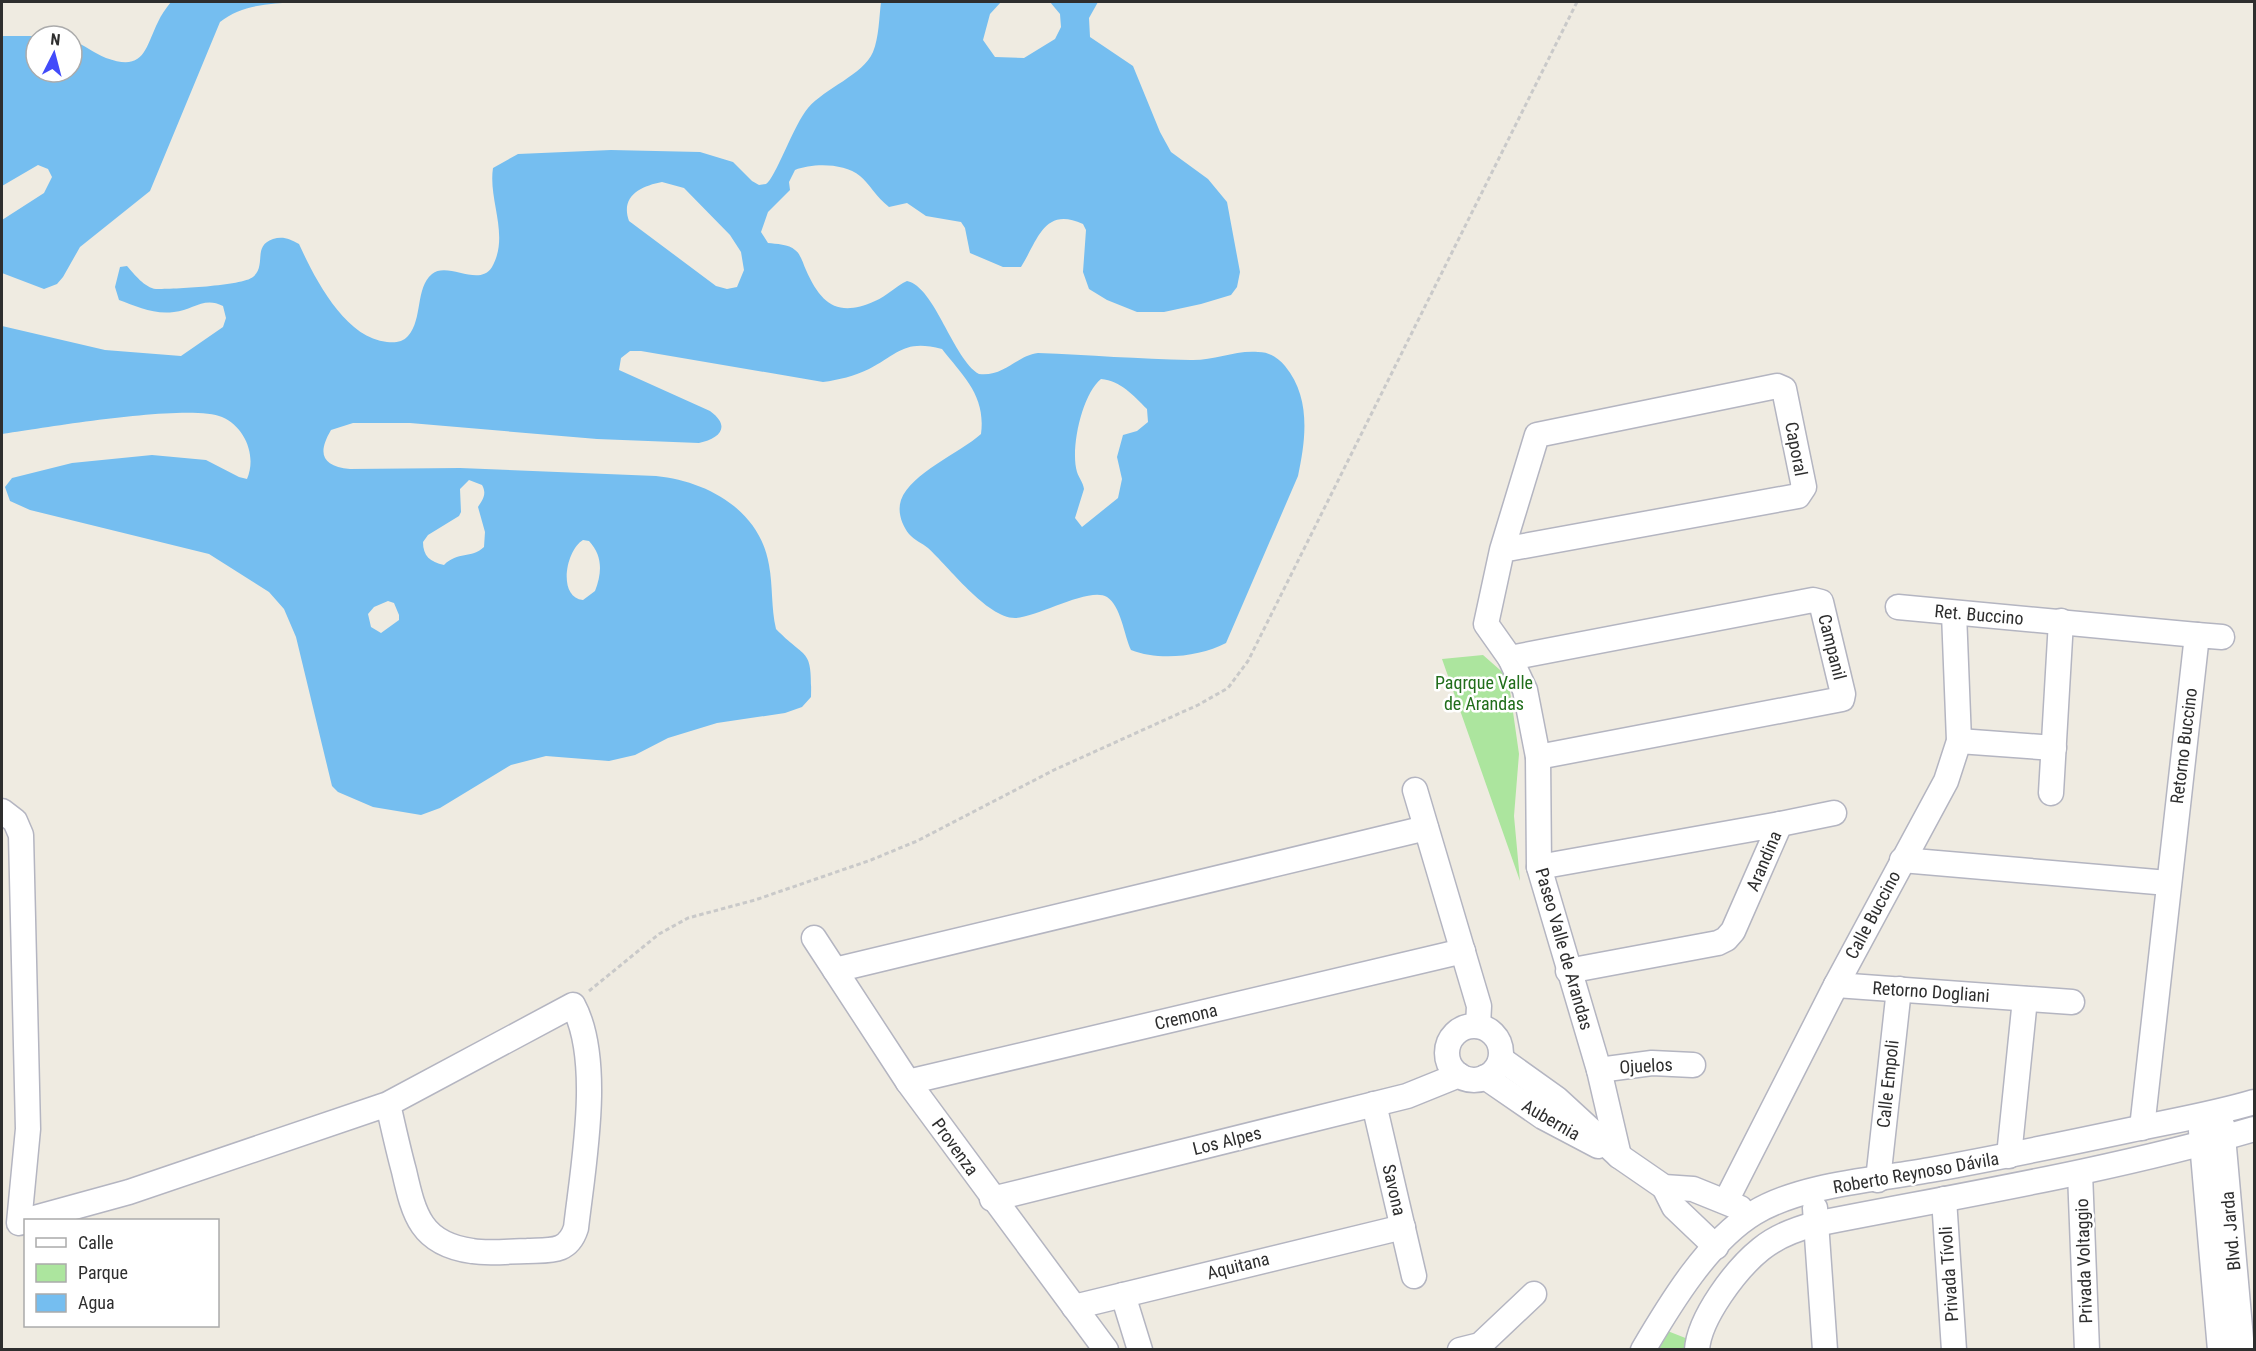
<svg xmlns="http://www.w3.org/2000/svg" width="2256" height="1351" viewBox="0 0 2256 1351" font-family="'Roboto Condensed',sans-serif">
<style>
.green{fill:#ace59e}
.water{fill:#75bef0;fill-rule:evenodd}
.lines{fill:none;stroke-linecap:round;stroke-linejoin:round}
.minor-casing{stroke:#b4b5c1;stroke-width:27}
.path{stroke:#c9c9c9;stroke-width:3;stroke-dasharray:4.5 3;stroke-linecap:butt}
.minor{stroke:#fff;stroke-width:24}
.labels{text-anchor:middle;stroke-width:5;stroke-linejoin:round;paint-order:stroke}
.street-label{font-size:18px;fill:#2e2e2e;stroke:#fff}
.park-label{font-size:18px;fill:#216e1b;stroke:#fff}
</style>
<rect width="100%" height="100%" fill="#efebe1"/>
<!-- green -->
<g class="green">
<path d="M1483 655 1508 677 1519 754 1514 816 1520 881 1442 659Z"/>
<path d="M1665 1330 1688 1339 1693 1350H1655Z"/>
</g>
<!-- water -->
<g class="water">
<path d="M171 2H297C270 4 243 4 220 22L150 191 80 247 63 277 57 284 44 289 2 273V220L44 193 52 177 48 169 38 165 2 186V36H46H36V72H72V40C84 45 94 53 106 58 145 72 145 48 158 22 161 15 166 8 171 2Z"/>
<path d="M881 2H1001L990 14 983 40 995 57 1024 58 1055 39 1061 27 1060 14 1050 2H1098L1089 18 1090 37 1133 66 1160 132 1171 152 1208 179 1227 202 1240 272 1237 287 1231 295 1201 304 1164 312H1137L1107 300 1089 289 1083 272 1086 230 1083 224C1044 206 1038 240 1021 267H1003L970 253 965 228 961 222 926 216 907 203 889 207C876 197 869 183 860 176 844 163 813 163 795 170L789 182 790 190 768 212 761 232 768 243C776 244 789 244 795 250 801 254 803 264 806 270 821 304 838 318 875 301 887 296 896 286 907 281 935 287 953 359 979 374 1004 377 1016 356 1038 353 1089 355 1139 359 1190 360 1213 361 1235 350 1258 352 1270 352 1278 358 1285 366 1311 397 1306 439 1298 476L1226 643C1199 657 1159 661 1131 650 1124 635 1121 606 1107 597 1090 586 1038 617 1015 618 987 618 948 566 928 548 922 543 914 540 909 534 902 525 897 512 901 500 911 473 960 453 981 434 986 396 964 377 942 349 905 339 899 353 869 369 854 376 839 380 823 382L641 351H630L621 358 619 370 710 411C732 427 719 439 699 443L597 439 410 423H353L331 430C317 454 322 466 350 469L460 468 656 476C707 481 760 510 769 565 773 586 771 608 776 629 807 661 812 646 811 697L802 707 785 713 717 723 668 738 635 755 609 761 546 756 511 765 440 808 421 815 373 807 338 792 332 786 296 637 284 609 269 592 209 554 30 510 10 501 5 487 12 478 72 463 152 455 206 460 239 477 247 479C257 456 245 427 222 417 188 403 44 428 2 434V326L105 350 181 356 223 327 226 318 223 306C204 296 193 310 174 312 154 315 136 306 119 300L115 287 120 267 127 266C134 274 145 288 156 289 173 289 242 286 253 277 267 265 252 246 273 239 283 236 290 239 299 244 315 279 345 338 387 342 395 343 403 342 408 336 423 319 415 288 432 274 448 261 479 288 492 267 510 235 488 201 493 168L518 154 611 150 700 152 733 162 752 181 759 185 766 184C775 179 794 124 808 108 825 88 863 75 873 52 879 37 879 18 881 2ZM662 182 684 188 730 235 741 252 744 270 737 287 727 289 716 286 629 221C620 196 641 186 662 182ZM1101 379C1121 381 1133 395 1147 409L1148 422 1137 431 1123 435 1117 457 1122 479 1118 498 1082 527 1075 518 1084 489C1083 482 1079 478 1077 472 1070 449 1082 394 1101 379ZM469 480 482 485C487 494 483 499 478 507L485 532 484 547C471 559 458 551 444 565 430 562 423 556 423 542L428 535 459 516 461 512 460 489ZM583 540 589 541C603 556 602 573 595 591L583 600C557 597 566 550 583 540ZM388 601 394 603 399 615V620L381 633 371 627 368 614 374 607Z"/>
</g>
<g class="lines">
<defs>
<g id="minor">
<path d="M1502 550 1798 496 1804 487 1784 389 1777 386 1537 435 1502 550 1486 624 1510 658 1525 690 1538 757 1539 867 1599 1070 1619 1156"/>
<path d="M1898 607 2197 635"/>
<path d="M1510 658 1813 600 1821 602 1843 694 1842 699 1538 757"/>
<path d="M1959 741 2054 748"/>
<path d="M1415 790 1479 1006 1478 1026"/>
<path d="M2051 793 2061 621"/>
<path d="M2 811 15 821 21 835 28 1129 19 1223"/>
<path d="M1780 824 1834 813"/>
<path d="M1902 860 2168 883"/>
<path d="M1539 867 1780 824 1733 931 1726 939 1718 943 1568 971"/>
<path d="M814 938 908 1082 1106 1350"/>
<path d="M835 970 1426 828"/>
<path d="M1836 985 2072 1002"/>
<circle cx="1474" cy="1053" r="27"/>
<path d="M1501 1059 1557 1099 1619 1156 1664 1187 1693 1189 1740 1208"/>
<path d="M1599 1070 1652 1063 1693 1065"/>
<path d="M1485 1077 1543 1117 1598 1146"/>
<path d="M908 1082 1463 951"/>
<path d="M1374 1104 1414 1276"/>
<path d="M2222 1125 2242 1350"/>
<path d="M2142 1128 2197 635 2222 637"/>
<path d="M2201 1131 2220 1350"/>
<path d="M2009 1156 2025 999"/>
<path d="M2080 1173 2087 1350"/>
<path d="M1878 1180 1899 989"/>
<path d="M1664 1187 1674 1207 1716 1247"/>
<path d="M992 1199 1407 1096 1459 1075"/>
<path d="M1944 1199 1954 1350"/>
<path d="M1726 1201 1836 985 1946 781 1959 741 1954 613"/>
<path d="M1815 1208 1825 1350"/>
<path d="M27 1220 129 1192 388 1104 573 1005C603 1060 583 1166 576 1228 568 1253 551 1250 527 1251 510 1251 489 1254 472 1251 421 1244 414 1215 404 1171 398 1149 393 1126 388 1104"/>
<path d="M1123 1295 1140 1350"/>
<path d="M1074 1307 1403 1227"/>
<path d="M1460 1350 1480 1345 1534 1294"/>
<path d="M1643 1350C1670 1304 1708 1241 1754 1213 1802 1184 1875 1180 1930 1170 1997 1158 2064 1144 2130 1130 2172 1121 2214 1114 2254 1102"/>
<path d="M1697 1350C1699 1318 1736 1269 1761 1249 1777 1236 1796 1229 1815 1224 1962 1195 2110 1171 2254 1129"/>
</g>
</defs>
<!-- minor casing -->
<use href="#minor" class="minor-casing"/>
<!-- path -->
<path class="path" d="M589 991 659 934 688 918 755 900 871 860 917 841 1054 770 1198 705 1228 688 1248 661 1577 2"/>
<!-- minor -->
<use href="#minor" class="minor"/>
</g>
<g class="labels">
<!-- street labels -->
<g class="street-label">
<text transform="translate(1796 449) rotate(79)" y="6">Caporal</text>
<text transform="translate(1979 615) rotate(5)" y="6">Ret. Buccino</text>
<text transform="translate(1832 647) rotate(76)" y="6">Campanil</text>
<text transform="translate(2184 746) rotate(-83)" y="6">Retorno Buccino</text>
<text transform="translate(1764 861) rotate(-67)" y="6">Arandina</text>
<text transform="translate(1873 915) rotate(-62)" y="6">Calle Buccino</text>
<text transform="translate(1564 949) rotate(74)" y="6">Paseo Valle de Arandas</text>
<text transform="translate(1931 992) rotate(4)" y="6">Retorno Dogliani</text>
<text transform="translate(1186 1017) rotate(-13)" y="6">Cremona</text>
<text transform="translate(1646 1066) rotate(-3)" y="6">Ojuelos</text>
<text transform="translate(1888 1084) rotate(-84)" y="6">Calle Empoli</text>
<text transform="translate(1551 1120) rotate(30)" y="6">Aubernia</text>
<text transform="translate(1227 1141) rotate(-14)" y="6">Los Alpes</text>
<text transform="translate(955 1147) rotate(54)" y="6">Provenza</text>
<text transform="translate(1916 1173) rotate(-10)" y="6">Roberto Reynoso Dávila</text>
<text transform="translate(1394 1190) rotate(77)" y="6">Savona</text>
<text transform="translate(2231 1231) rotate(-95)" y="6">Blvd. Jarda</text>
<text transform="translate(2084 1261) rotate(-92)" y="6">Privada Voltaggio</text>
<text transform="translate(1238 1266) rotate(-14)" y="6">Aquitana</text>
<text transform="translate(1949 1274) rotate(-94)" y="6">Privada Tívoli</text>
</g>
<!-- park labels -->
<g class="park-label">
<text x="1484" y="689">Paqrque Valle<tspan x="1484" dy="21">de Arandas</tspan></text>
</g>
</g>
<!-- border -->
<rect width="2256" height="1351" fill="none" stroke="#2e2e2e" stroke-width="6"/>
<!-- legend -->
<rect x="24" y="1219" width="195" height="108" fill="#ffffff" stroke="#ababab" stroke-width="1.5"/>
<rect x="36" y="1238" width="30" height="9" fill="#ffffff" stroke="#ababab" stroke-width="1.5"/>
<text x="78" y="1249" font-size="18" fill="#2e2e2e">Calle</text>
<rect x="36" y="1264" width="30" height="18" fill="#ace59e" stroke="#ababab" stroke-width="1.5"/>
<text x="78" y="1279" font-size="18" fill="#2e2e2e">Parque</text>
<rect x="36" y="1294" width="30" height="18" fill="#75bef0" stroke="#ababab" stroke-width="1.5"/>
<text x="78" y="1309" font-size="18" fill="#2e2e2e">Agua</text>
<!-- north arrow -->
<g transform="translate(54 54) rotate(6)"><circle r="28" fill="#ffffff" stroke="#ababab" stroke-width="1.5"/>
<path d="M0-4.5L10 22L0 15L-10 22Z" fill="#424bfa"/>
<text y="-9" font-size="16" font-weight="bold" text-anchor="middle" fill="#2e2e2e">N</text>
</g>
</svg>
